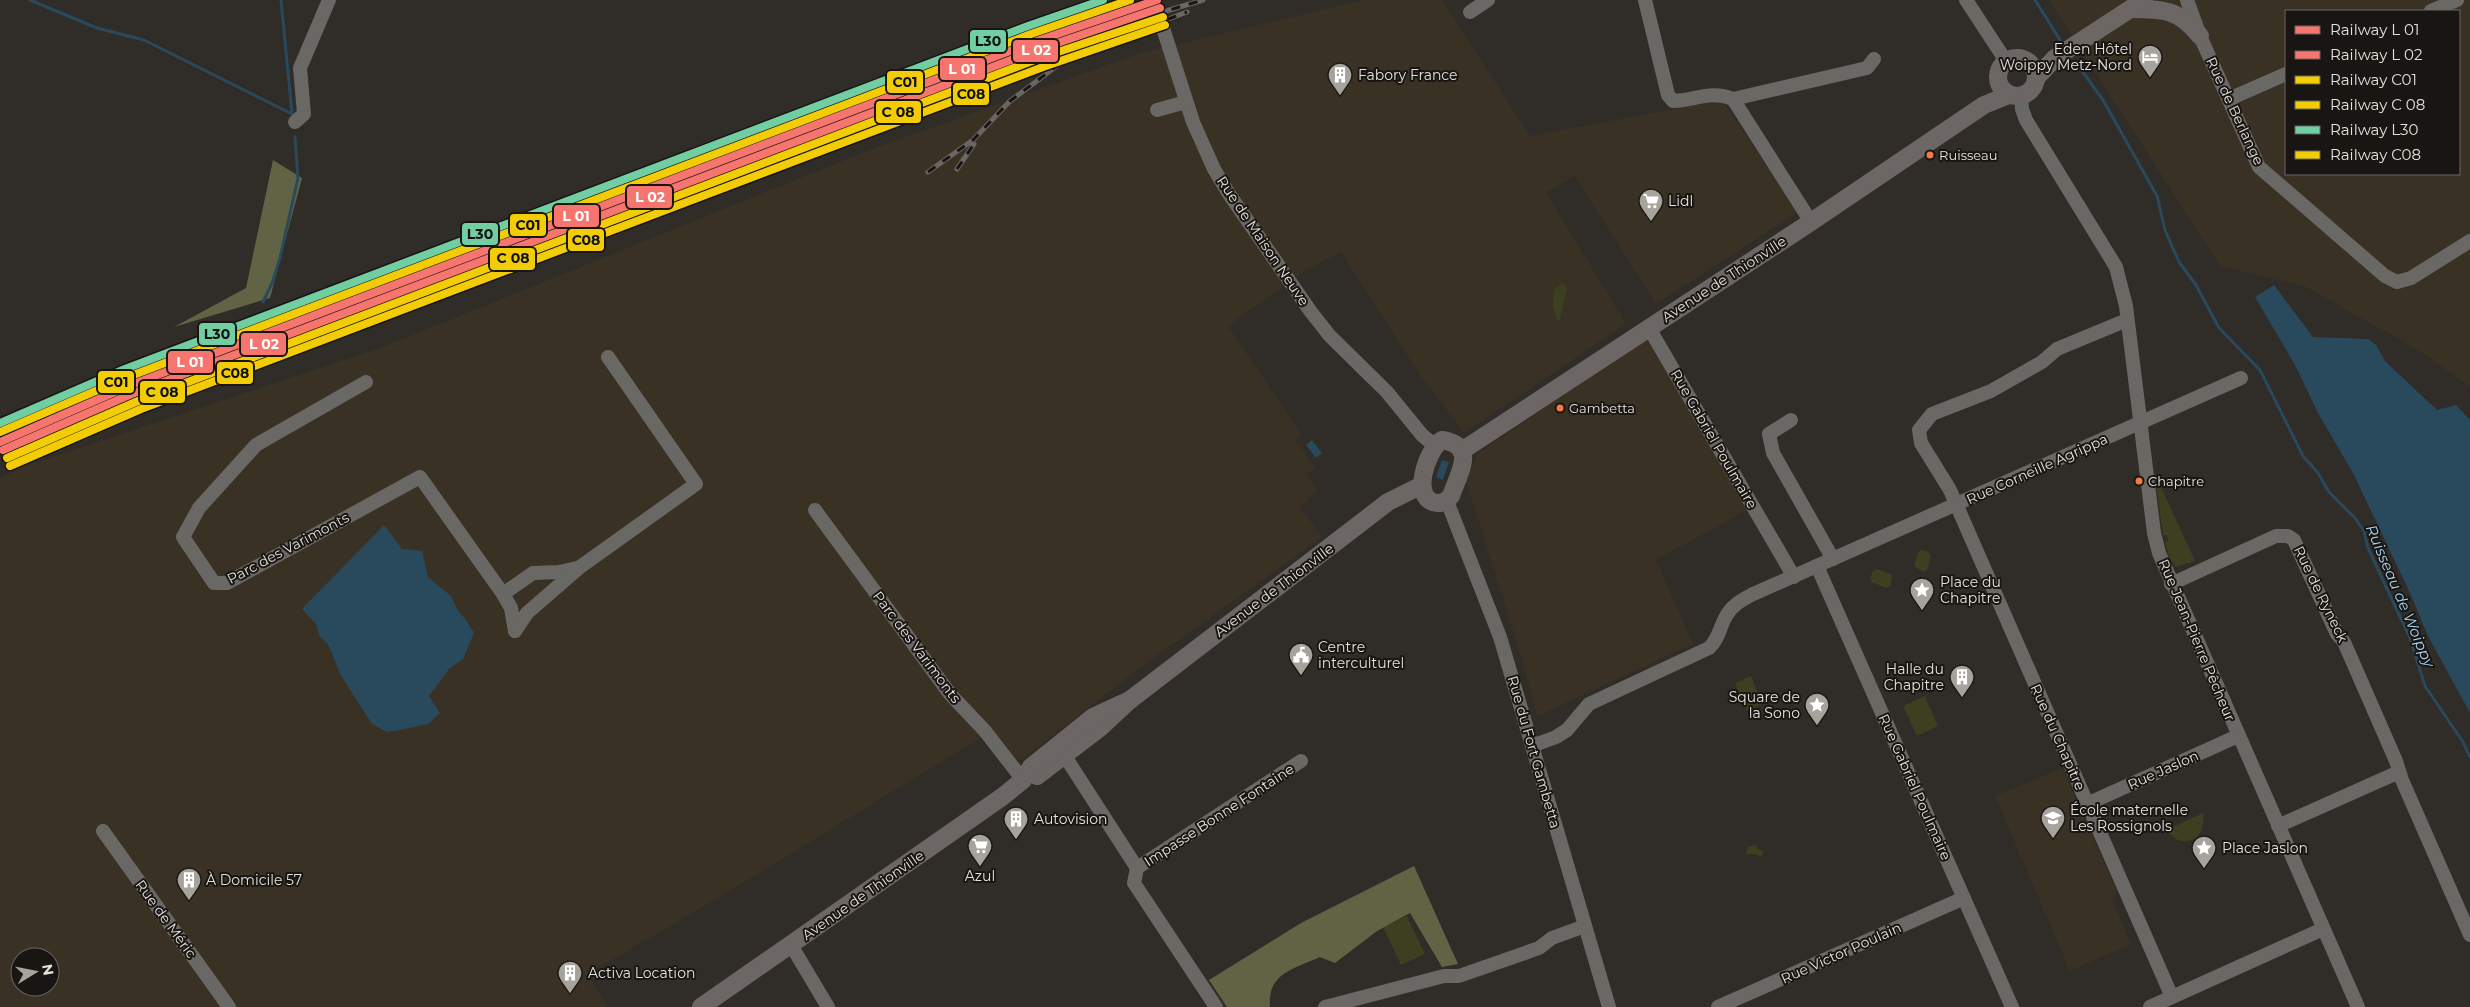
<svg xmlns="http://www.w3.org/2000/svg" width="2470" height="1007" viewBox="0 0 2470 1007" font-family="Montserrat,sans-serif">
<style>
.built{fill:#3a3125;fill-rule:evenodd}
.green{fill:#3c3f20}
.forest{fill:#606444}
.water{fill:#29495c}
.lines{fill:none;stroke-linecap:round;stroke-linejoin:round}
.stream{stroke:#29495c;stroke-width:3}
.minor{stroke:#6a6864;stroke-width:14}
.major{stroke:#6c6664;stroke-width:18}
.rail-casing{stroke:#696663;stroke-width:5}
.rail{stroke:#181512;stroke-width:3;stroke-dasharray:9;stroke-linecap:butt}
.rail-1-casing{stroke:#181512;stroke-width:11}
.rail-2-casing{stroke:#181512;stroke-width:11}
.rail-3-casing{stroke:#181512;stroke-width:11}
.rail-4-casing{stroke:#181512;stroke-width:11}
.rail-5-casing{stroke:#181512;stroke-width:11}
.rail-6-casing{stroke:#181512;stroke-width:11}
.rail-1{stroke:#f6756f;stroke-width:8}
.rail-2{stroke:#f6756f;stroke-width:8}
.rail-3{stroke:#f2cc05;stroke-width:8}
.rail-4{stroke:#f2cc05;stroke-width:8}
.rail-5{stroke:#71cea3;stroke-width:8}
.rail-6{stroke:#f2cc05;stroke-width:8}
.bus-dot{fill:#f6793e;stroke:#181512;stroke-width:2}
.labels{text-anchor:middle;stroke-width:4;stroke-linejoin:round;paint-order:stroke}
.bus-label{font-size:13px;fill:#e5e1db;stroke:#181512;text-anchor:start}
.poi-label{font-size:14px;fill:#e5e1db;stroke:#181512;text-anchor:start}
.street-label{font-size:14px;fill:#e5e1db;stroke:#181512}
.water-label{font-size:15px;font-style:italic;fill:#a8daf9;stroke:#181512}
.line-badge{stroke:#181512;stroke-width:2}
.badge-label{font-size:14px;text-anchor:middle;font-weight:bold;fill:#fff}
.pale-badge-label{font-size:14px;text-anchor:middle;font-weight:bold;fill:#111}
</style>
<rect width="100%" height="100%" fill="#302c28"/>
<!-- built -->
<g class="built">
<path d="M1363 0H1442L1530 136 1722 100 1798 212 1656 304 1575 176 1546 192 1626 324 1464 433 1420 375 1341 252 1305 271 1228 326 1302 435 1295 440 1316 468 1306 474 1318 490 1300 507 1322 537 1144 665 1021 760 1014 759 992 731 723 895 588 974 607 1007H0V478L28 465 380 348 872 149 1141 53ZM20 957H50V987H20Z"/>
<path d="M2049 0H2470V386L2416 349 2304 286 2220 266ZM2286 11H2459V174H2286Z"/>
<path d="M1651 336 1749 509 1656 560 1693 644 1537 716 1522 659 1466 481 1478 453Z"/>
<path d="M2062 768 2117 892 2112 900 2131 944 2070 971 1995 796Z"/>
</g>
<!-- green -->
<g class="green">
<path d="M1562 283 1567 288 1560 320H1557L1553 307 1554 290Z"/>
<path d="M2155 474 2195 561 2176 567 2170 560 2165 542 2168 541 2167 535H2163L2162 528Z"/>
<path d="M1922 550 1929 552 1931 557 1927 570 1923 572 1914 566 1918 552Z"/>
<path d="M1877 569 1891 574 1892 579 1890 586 1885 588 1872 582 1870 578 1873 571Z"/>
<path d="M1751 676 1762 704 1747 711 1735 683Z"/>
<path d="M1925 696 1938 726 1917 736 1903 706Z"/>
<path d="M2203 813C2207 840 2183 852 2166 830Z"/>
<path d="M1756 845 1758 849 1763 851 1762 857 1755 854H1745L1748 847Z"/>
<path d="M1407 916 1425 954 1401 965 1383 927Z"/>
</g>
<!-- forest -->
<g class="forest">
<path d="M273 160 302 178 270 298 174 327 246 288Z"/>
<path d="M1414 866 1458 964 1442 967 1410 913 1377 931 1335 963 1320 957C1294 969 1267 973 1270 1007H1227L1209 980 1301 923Z"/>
</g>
<!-- water -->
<g class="water">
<path d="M2274 285 2313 337 2368 339 2376 345 2385 361 2437 410 2456 405 2470 420V713L2428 636 2410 593 2353 473 2318 413 2295 365 2255 297Z"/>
<path d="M1312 440 1322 453 1316 458 1306 445Z"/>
<path d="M1442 460 1449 462 1443 480 1436 477Z"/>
<path d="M384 525 402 549 422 551 428 577 451 596 458 611 466 620 474 633 463 659 449 669 429 696 440 713 428 724 395 731 387 732 372 724 340 674 329 646 319 635 316 624 302 609Z"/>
</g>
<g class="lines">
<!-- stream -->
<g class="stream">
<path d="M30 0 97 28 144 40 292 114"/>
<path d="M281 0 292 113"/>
<path d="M2035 0 2060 40"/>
<path d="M2077 64 2103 100 2157 196 2165 230 2179 262 2196 285 2219 328 2260 370 2303 456 2318 473 2329 492 2355 518 2364 531 2368 548 2410 638 2425 686 2463 742 2470 757"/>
<path d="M263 302 273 281 280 258 298 178 295 137"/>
</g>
<!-- minor -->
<g class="minor">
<path d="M1154 0 1193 122 1214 169 1229 194 1311 312 1330 336 1387 392 1422 435 1434 445"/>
<path d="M1645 0 1668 95 1673 101C1695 100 1712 90 1733 99L1811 222"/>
<path d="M1966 0 2006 61"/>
<path d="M2187 0 2200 36 2259 167 2385 276 2397 282 2411 278 2470 241"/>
<path d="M2431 11 2457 0"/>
<path d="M1470 12 1488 0"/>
<path d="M2021 96 2022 109 2026 120 2116 267 2126 306 2154 533 2159 553 2358 1007"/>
<path d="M1733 99 1867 68 1874 59"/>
<path d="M2229 99 2286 74"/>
<path d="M1157 110 1186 102"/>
<path d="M295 122 304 114 300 68 329 0"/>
<path d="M2127 320 2057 349 2042 362 1991 391 1932 414 1919 430 1921 443 1950 490 2172 997"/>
<path d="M1649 328 1794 577"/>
<path d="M366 382 256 445 199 508 183 537 214 583H227L420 477 503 594 511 608 515 631"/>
<path d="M1791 420 1769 434 1773 453 1833 559"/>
<path d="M1447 501 1500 637 1609 1007"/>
<path d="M815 510 950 694 985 731 1023 780"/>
<path d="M1817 566 2012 1007"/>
<path d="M2171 584 2276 536H2288L2294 540 2337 634 2344 642 2396 761 2402 780 2470 935"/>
<path d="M503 594 533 573 559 572 577 568"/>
<path d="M515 631 527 613 580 567 696 484 608 357"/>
<path d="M1532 746 1556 737 1567 730 1589 704 1709 648C1720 638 1720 624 1728 613 1734 604 1742 600 1751 595L2241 378"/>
<path d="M1059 747 1137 868"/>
<path d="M2087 804 2238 736"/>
<path d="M2278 826 2399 772"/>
<path d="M103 831 229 1007"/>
<path d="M1137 868 1301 761"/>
<path d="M1137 868 1134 883 1216 1007"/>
<path d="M791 945 828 1007"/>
<path d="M1325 1007 1444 976H1459L1539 948 1552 938 1585 926"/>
<path d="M1718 1007 1964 898"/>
<path d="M2150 1007 2323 929"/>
</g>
<!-- major -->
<g class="major">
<path d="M2131 9C2163 9 2179 9 2200 36"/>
<circle cx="2017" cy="77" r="19"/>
<path d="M2036 78 2055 58 2144 0"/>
<path d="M1442 440C1478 446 1459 472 1451 496 1447 500 1444 503 1438 503 1409 501 1427 449 1442 440Z"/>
<path d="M1463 450 1811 222 1984 105 2009 95"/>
<path d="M1037 776 1101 727 1130 700 1388 502 1422 485"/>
<path d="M701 1007 1002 797 1023 780 1031 767 1093 717 1130 700"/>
</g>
<defs>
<g id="rail">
<path d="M1068 40 1203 0"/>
<path d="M957 169 974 144"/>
<path d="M928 172 973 140 1010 101 1058 65 1102 44 1187 12"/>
<path d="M0 422C141 358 288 307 432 252 657 166 881 79 1107 0"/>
<path d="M93 422 196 380 930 101 1025 55"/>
</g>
</defs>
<!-- rail casing -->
<use href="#rail" class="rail-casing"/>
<!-- rail -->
<use href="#rail" class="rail"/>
<defs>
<path id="rail-1" d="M0 442 131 385 1034 42 1157 0"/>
<path id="rail-2" d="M3 450 134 393 1037 50 1160 8"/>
<path id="rail-3" d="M0 432 128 377 1031 34 1130 0"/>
<path id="rail-4" d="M7 458 138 401 1040 58 1163 17"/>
<path id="rail-5" d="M0 423 125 369 1028 26 1103 0"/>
<path id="rail-6" d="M10 466 141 409 1043 67 1165 25"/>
</defs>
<!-- rail-1 casing -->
<use href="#rail-1" class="rail-1-casing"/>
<!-- rail-2 casing -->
<use href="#rail-2" class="rail-2-casing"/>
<!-- rail-3 casing -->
<use href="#rail-3" class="rail-3-casing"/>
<!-- rail-4 casing -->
<use href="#rail-4" class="rail-4-casing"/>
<!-- rail-5 casing -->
<use href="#rail-5" class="rail-5-casing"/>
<!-- rail-6 casing -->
<use href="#rail-6" class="rail-6-casing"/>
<!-- rail-1 -->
<use href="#rail-1" class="rail-1"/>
<!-- rail-2 -->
<use href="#rail-2" class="rail-2"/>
<!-- rail-3 -->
<use href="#rail-3" class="rail-3"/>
<!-- rail-4 -->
<use href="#rail-4" class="rail-4"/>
<!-- rail-5 -->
<use href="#rail-5" class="rail-5"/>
<!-- rail-6 -->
<use href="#rail-6" class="rail-6"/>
</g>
<!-- icons -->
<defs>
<symbol id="hotel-pin" viewBox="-11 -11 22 30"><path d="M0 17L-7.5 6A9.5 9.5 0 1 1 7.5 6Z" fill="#a6a29c" stroke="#181512"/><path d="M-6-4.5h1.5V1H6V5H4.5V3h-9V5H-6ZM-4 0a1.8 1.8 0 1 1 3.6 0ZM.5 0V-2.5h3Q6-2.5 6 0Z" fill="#fff"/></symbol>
<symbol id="building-pin" viewBox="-11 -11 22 30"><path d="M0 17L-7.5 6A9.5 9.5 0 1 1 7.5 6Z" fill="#a6a29c" stroke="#181512"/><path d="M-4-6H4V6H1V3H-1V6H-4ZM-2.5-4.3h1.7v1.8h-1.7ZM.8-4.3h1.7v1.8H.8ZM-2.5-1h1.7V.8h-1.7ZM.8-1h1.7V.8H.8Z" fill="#fff"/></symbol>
<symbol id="supermarket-pin" viewBox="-11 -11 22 30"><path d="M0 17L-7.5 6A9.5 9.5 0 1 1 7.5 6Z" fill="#a6a29c" stroke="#181512"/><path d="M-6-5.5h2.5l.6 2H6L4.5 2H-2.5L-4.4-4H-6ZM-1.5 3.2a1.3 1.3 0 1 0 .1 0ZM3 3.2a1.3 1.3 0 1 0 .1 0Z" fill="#fff"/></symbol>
<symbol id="sight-pin" viewBox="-11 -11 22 30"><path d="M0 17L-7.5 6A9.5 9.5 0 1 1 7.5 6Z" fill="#a6a29c" stroke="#181512"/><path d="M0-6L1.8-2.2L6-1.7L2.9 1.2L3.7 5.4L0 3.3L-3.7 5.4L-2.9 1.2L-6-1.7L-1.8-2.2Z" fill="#fff"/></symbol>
<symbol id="civic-pin" viewBox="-11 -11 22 30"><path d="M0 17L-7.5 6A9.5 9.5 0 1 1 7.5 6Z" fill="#a6a29c" stroke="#181512"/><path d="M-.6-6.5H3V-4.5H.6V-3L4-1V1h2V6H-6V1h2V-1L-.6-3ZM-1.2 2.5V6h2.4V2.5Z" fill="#fff"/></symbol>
<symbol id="school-pin" viewBox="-11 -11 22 30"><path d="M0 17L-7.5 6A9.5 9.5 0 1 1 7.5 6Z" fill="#a6a29c" stroke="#181512"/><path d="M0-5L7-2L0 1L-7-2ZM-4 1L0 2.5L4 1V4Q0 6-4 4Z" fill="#fff"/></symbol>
</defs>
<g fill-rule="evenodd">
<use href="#hotel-pin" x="2136" y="43" width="28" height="38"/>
<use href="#building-pin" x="1326" y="61" width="28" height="38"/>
<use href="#supermarket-pin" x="1637" y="187" width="28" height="38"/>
<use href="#sight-pin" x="1908" y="576" width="28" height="38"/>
<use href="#civic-pin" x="1287" y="641" width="28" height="38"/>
<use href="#building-pin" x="1948" y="663" width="28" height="38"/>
<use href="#sight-pin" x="1803" y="691" width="28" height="38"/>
<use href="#school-pin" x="2039" y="804" width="28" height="38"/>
<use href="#building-pin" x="1002" y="805" width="28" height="38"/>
<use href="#supermarket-pin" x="966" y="832" width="28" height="38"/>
<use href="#sight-pin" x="2190" y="834" width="28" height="38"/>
<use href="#building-pin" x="175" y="866" width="28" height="38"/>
<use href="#building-pin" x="556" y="959" width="28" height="38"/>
</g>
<!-- markers -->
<g class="bus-dot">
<circle cx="1930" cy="155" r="4.5"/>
<circle cx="1560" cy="408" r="4.5"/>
<circle cx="2139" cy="481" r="4.5"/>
</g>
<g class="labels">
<!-- bus labels -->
<g class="bus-label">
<text x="1939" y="160">Ruisseau</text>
<text x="1569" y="413">Gambetta</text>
<text x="2148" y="486">Chapitre</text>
</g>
<!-- poi labels -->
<g class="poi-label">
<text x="2132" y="54" text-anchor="end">Eden Hôtel<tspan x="2132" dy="16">Woippy Metz-Nord</tspan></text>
<text x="1358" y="80">Fabory France</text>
<text x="1668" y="206">Lidl</text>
<text x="1940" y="587">Place du<tspan x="1940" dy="16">Chapitre</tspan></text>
<text x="1318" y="652">Centre<tspan x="1318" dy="16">interculturel</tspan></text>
<text x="1944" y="674" text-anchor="end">Halle du<tspan x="1944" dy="16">Chapitre</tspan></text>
<text x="1800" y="702" text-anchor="end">Square de<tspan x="1800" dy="16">la Sono</tspan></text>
<text x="2070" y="815">École maternelle<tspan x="2070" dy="16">Les Rossignols</tspan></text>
<text x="1034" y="824">Autovision</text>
<text x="2222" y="853">Place Jaslon</text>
<text x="980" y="881" text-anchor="middle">Azul</text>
<text x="206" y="885">À Domicile 57</text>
<text x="588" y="978">Activa Location</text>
</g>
<!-- street labels -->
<g class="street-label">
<text transform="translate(2235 111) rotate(65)" y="5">Rue de Berlange</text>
<text transform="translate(1263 241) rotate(56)" y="5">Rue de Maison Neuve</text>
<text transform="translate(1724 279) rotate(-33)" y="5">Avenue de Thionville</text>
<text transform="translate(1714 439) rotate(60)" y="5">Rue Gabriel Poulmaire</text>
<text transform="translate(2037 469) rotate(-24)" y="5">Rue Corneille Agrippa</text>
<text transform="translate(288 548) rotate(-28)" y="5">Parc des Varimonts</text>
<text transform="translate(1274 590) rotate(-37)" y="5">Avenue de Thionville</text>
<text transform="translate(2321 594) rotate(64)" y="5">Rue de Ryneck</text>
<text transform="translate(2197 640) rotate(67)" y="5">Rue Jean-Pierre Pêcheur</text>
<text transform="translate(917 647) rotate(53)" y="5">Parc des Varimonts</text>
<text transform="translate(2058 737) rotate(66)" y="5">Rue du Chapitre</text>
<text transform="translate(1534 752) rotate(74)" y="5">Rue du Fort Gambetta</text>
<text transform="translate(2163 770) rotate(-24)" y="5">Rue Jaslon</text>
<text transform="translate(1915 787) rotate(66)" y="5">Rue Gabriel Poulmaire</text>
<text transform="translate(1219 815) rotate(-33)" y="5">Impasse Bonne Fontaine</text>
<text transform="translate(863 895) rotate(-35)" y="5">Avenue de Thionville</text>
<text transform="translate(166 919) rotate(54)" y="5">Rue de Méric</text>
<text transform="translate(1841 953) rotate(-24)" y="5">Rue Victor Poulain</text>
</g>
<!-- water labels -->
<g class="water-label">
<text transform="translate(2400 596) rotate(67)" y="5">Ruisseau de Woippy</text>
</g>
</g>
<g class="line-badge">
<rect x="969" y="29" width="38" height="24" rx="5" fill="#71cea3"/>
<rect x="1012" y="39" width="47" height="24" rx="5" fill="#f6756f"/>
<rect x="939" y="57" width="47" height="24" rx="5" fill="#f6756f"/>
<rect x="886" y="70" width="38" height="24" rx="5" fill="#f2cc05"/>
<rect x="952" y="82" width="38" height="24" rx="5" fill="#f2cc05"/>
<rect x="875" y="100" width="47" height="24" rx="5" fill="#f2cc05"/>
<rect x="626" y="185" width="47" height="24" rx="5" fill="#f6756f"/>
<rect x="553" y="204" width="47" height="24" rx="5" fill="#f6756f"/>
<rect x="509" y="213" width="38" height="24" rx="5" fill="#f2cc05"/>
<rect x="461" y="222" width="38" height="24" rx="5" fill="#71cea3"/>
<rect x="567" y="228" width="38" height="24" rx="5" fill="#f2cc05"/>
<rect x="489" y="247" width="47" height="24" rx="5" fill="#f2cc05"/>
<rect x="198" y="322" width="38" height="24" rx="5" fill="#71cea3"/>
<rect x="240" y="332" width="47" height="24" rx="5" fill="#f6756f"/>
<rect x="167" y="350" width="47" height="24" rx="5" fill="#f6756f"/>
<rect x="216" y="361" width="38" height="24" rx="5" fill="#f2cc05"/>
<rect x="97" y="370" width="38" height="24" rx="5" fill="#f2cc05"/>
<rect x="139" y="380" width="47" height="24" rx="5" fill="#f2cc05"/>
</g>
<g class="badge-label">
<text x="1036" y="55">L 02</text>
<text x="962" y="74">L 01</text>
<text x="650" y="202">L 02</text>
<text x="576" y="221">L 01</text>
<text x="264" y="349">L 02</text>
<text x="190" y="367">L 01</text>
</g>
<g class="pale-badge-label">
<text x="988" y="46">L30</text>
<text x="905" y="87">C01</text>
<text x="971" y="99">C08</text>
<text x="898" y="117">C 08</text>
<text x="528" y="230">C01</text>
<text x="480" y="239">L30</text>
<text x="586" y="245">C08</text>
<text x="513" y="263">C 08</text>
<text x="217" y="339">L30</text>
<text x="235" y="378">C08</text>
<text x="116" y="387">C01</text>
<text x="162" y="397">C 08</text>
</g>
<!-- legend -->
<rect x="2285" y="10" width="175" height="165" fill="#181512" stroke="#6a6762"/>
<rect x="2295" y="26" width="25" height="8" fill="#f6756f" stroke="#6a6762"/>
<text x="2330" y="35" font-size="15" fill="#e5e1db">Railway L 01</text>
<rect x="2295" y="51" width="25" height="8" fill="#f6756f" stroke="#6a6762"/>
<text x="2330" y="60" font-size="15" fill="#e5e1db">Railway L 02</text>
<rect x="2295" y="76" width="25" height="8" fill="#f2cc05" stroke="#6a6762"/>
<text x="2330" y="85" font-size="15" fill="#e5e1db">Railway C01</text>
<rect x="2295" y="101" width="25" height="8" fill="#f2cc05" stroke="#6a6762"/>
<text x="2330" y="110" font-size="15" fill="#e5e1db">Railway C 08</text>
<rect x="2295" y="126" width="25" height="8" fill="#71cea3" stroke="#6a6762"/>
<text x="2330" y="135" font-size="15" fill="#e5e1db">Railway L30</text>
<rect x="2295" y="151" width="25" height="8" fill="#f2cc05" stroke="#6a6762"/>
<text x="2330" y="160" font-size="15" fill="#e5e1db">Railway C08</text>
<!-- north arrow -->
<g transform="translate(35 972) rotate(80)"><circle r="24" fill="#181512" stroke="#6a6762"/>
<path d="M0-4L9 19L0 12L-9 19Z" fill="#a6a29c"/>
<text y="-8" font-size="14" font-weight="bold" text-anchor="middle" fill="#e5e1db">N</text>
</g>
</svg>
